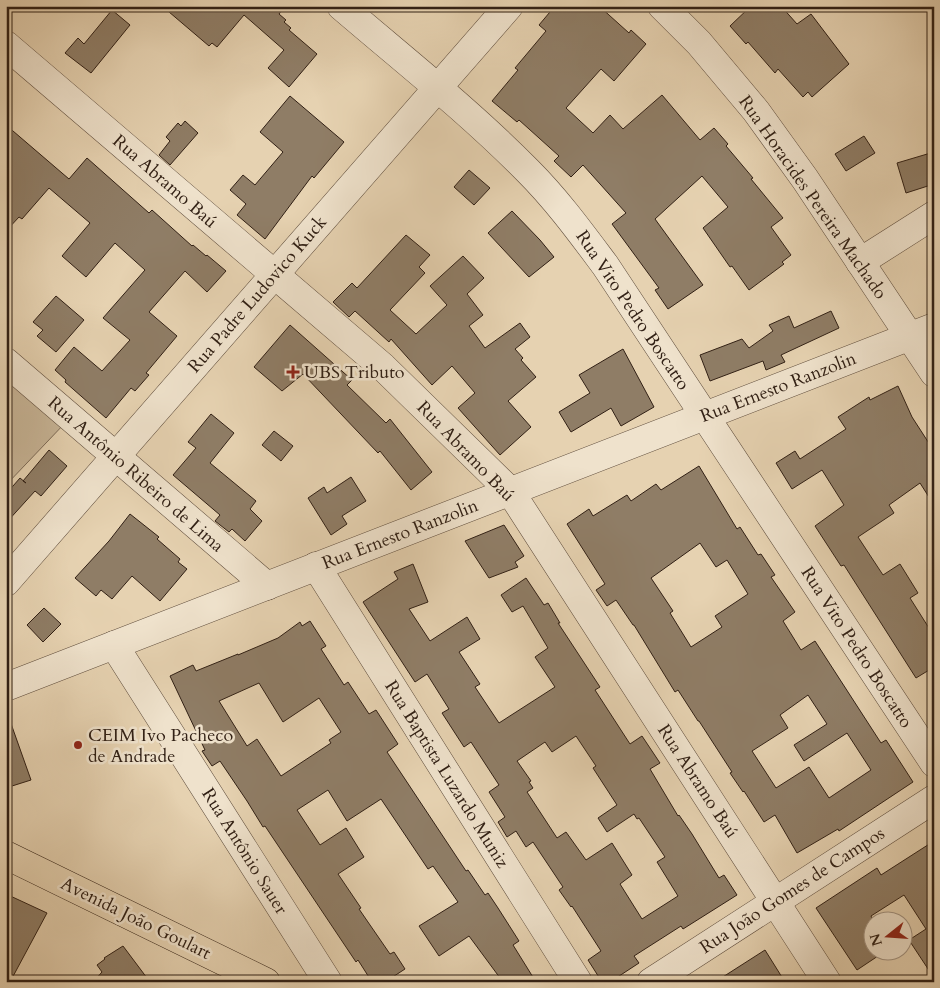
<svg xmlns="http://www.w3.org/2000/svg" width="940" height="988" viewBox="0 0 940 988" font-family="Cardo,serif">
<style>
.green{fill:#c7b496;stroke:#7c6a56}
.building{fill:#8f7d66;stroke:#312015;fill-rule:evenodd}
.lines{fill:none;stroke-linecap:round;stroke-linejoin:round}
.minor-casing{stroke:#5e4c3c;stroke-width:29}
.major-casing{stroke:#312015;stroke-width:29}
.minor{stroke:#efe2cc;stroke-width:28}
.major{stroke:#e6d2b1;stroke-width:28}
.poi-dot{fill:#8f2418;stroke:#efe2cc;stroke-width:2}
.labels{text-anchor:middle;stroke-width:5;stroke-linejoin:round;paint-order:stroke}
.street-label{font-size:18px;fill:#312015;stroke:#efe2cc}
.poi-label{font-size:18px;fill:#312015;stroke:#efe2cc;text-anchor:start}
</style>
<rect width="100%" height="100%" fill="#e6d2b1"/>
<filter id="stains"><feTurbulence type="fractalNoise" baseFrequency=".004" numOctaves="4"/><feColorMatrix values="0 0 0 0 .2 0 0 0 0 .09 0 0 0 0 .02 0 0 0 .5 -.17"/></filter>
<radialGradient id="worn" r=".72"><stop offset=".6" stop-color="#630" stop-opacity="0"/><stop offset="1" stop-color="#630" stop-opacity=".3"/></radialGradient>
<!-- green -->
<path class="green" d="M6 371 66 422 6 485Z"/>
<!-- building -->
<g class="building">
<path d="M162 6H285L279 14 286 20 284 22 291 28 289 30 317 54 289 87 268 68 284 50 244 15 217 47 212 43 209 46Z"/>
<path d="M555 6H599L629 33 631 30 646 44 614 81 601 69 566 108 593 133 610 115 623 129 662 95 700 140 714 128 728 144 726 146 753 178 751 179 783 218 771 227 791 255 782 262 784 264 749 290 732 266 730 267 703 228 728 207 702 176 655 219 703 285 668 309 655 290 659 288 612 224 626 213 583 165 571 177 554 161 559 156 519 120 517 122 492 101 518 70 515 68 546 31 539 25Z"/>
<path d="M751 6H781L797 24 811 14 849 64 812 97 808 92 803 97 778 69 775 73 748 42 746 44 730 26Z"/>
<path d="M112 10 130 25 91 73 65 53 78 38 84 44Z"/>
<path d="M290 96 344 142 314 178 312 176 265 239 237 215 246 204 230 190 243 175 255 185 283 152 260 132Z"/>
<path d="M185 121 198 133 170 165 159 155 170 141 166 137 178 123 181 126Z"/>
<path d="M6 125 69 179 87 158 149 213 152 210 192 246 193 245 206 256 207 255 226 271 207 292 185 271 149 312 177 336 146 373 149 375 135 391 131 388 106 418 65 382 66 380 55 370 74 347 102 371 130 340 103 318 145 270 115 243 86 277 62 256 90 223 49 188 22 219 19 217 6 231Z"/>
<path d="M864 136 875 153 846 171 835 154Z"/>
<path d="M934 152V184L906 193 897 163Z"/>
<path d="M469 170 490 188 474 205 454 187Z"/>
<path d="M512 211 540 240 554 257 529 277 488 233Z"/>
<path d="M406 235 430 255 419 267 425 273 390 310 416 334 447 305 430 286 463 256 484 278 467 294 483 315 469 326 485 348 520 323 530 337 515 349 523 358 521 360 536 377 508 401 531 427 500 455 458 408 475 393 452 366 432 385 391 339 389 342 355 311 349 317 333 302 352 283 357 288Z"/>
<path d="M56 296 84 320 56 352 37 336 43 330 33 322Z"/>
<path d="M831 311 839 328 781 355 785 362 766 370 763 361 710 381 700 355 742 339 749 348 773 331 769 325 789 316 794 328Z"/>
<path d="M290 325 352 380 347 385 386 423 390 419 432 472 411 490 380 451 378 453 303 374 282 391 254 367Z"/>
<path d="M623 349 654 407 621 426 611 408 571 432 559 412 590 393 579 375Z"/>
<path d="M898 386 912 417 934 451V505L920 483 889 505 894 513 858 537 883 575 900 564 918 593 910 598 934 636V667L916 678 844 565 841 566 815 526 844 505 822 470 792 489 776 463 795 451 800 459 846 429 838 417 869 397 870 400Z"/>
<path d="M211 414 234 433 210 463 256 501 250 509 262 521 245 541 232 529 229 532 215 521 220 515 173 475 196 448 188 442Z"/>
<path d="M274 431 293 446 281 461 262 445Z"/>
<path d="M49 450 67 466 41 496 35 491 6 523V494L20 478 26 483 23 481Z"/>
<path d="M699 466 737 529 740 527 758 555 761 554 775 575 771 577 795 612 783 621 801 650 815 641 881 743 886 740 913 782 839 831 838 829 797 853 775 815 764 822 744 791 743 792 730 773 732 772 699 721H698L678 690 675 692 634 625H633L616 600 607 606 596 590 605 584 567 524 589 509 593 516 627 495 631 501 656 484 661 490ZM700 543 716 567 727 560 748 594 715 616 722 627 691 647 670 613 673 611 651 578ZM808 695 827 724 794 745 804 761 847 733 871 770 829 798 809 767 776 788 752 751 788 728 780 715Z"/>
<path d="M351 477 366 501 342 516 347 524 331 535 308 498 324 487 327 493Z"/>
<path d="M130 514 159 537 157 539 180 559 178 562 187 569 160 601 132 576 112 599 101 590 96 596 75 578 109 541Z"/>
<path d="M504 525 524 556 515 562 518 567 489 578 465 541Z"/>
<path d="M413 564 428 602 409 609 430 641 467 617 480 639 459 652 480 684 475 687 499 723 555 687 535 657 548 648 523 606 512 612 501 595 526 578 544 605 548 603 560 623H558L600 687 595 690 630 744 642 736 660 763 650 769 678 816 679 815 692 834 719 878 724 875 737 895 683 929 681 926 634 956 639 963 610 982H602L588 960 601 951 572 906 571 907 559 890 563 887 533 842 526 847 516 831 507 837 498 822 505 817 489 792 499 785 471 742 464 747 442 713 449 709 427 674 415 682 363 602 398 579 394 572ZM576 736 596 766 593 768 617 805 598 818 607 832 634 814 637 819 639 818 665 857 657 862 678 896 642 919 620 884 632 875 612 843 586 860 566 832 557 838 527 792 533 788 529 782 531 781 517 761 545 742 552 752Z"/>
<path d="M44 608 61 624 43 642 27 625Z"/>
<path d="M310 621 326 646 321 649 344 685 348 682 369 714 376 710 398 744 387 752 466 871 468 870 485 895 488 893 498 908 519 941 513 945 536 982H503L469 936 439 956 419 926 458 902 433 866 428 869 381 799 347 821 328 790 297 810 320 845 346 828 364 857 338 874 361 908 359 909 390 954 394 952 405 969 385 982H372L358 960 356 962 265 826 263 827 247 801 220 761 212 766 202 751 205 750 170 676 193 665 196 671 238 654V655L278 638 300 622 302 626ZM259 683 283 722 319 698 341 732 329 740 331 743 281 776 257 739 247 746 219 701Z"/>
<path d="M6 718H9L31 780 12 786 6 771Z"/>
<path d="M934 841V978L909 940 926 929 904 895 871 916 873 920 872 950H887L857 970 816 908 877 868 881 875Z"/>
<path d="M6 894 47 913 10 982H6Z"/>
<path d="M123 946 150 982H93L102 972 97 965 105 959 104 958Z"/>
<path d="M765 950 785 982H715Z"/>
</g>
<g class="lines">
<defs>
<g id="minor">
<path d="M341 6C404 60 470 112 528 171 557 200 581 233 605 265L934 763"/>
<path d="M662 6 699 43 756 111 805 179 934 373"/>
<path d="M6 45 383 367 510 491 827 982"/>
<path d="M860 262 934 215"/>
<path d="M6 362 267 586"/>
<path d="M316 566 578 982"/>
<path d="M6 582 509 6"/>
<path d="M114 645 328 982"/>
<path d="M6 687 934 327"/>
<path d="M651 982 934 799"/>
</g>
<path id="major" d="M6 855 266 982"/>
</defs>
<!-- minor casing -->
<use href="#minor" class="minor-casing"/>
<!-- major casing -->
<use href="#major" class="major-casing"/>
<!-- minor -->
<use href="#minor" class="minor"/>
<!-- major -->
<use href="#major" class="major"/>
</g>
<!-- markers -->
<g class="poi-dot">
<path d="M290.5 364.5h5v5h5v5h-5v5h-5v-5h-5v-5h5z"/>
<circle cx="78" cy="745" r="5"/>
</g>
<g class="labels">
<!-- street labels -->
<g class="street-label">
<text transform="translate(165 181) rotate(41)" y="6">Rua Abramo Baú</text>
<text transform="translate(813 197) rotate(55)" y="6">Rua Horacides Pereira Machado</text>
<text transform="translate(257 294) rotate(-49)" y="6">Rua Padre Ludovico Kuck</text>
<text transform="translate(633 310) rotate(56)" y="6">Rua Vito Pedro Boscatto</text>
<text transform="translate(778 387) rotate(-21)" y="6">Rua Ernesto Ranzolin</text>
<text transform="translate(466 451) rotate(46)" y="6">Rua Abramo Baú</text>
<text transform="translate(136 474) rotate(41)" y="6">Rua Antônio Ribeiro de Lima</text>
<text transform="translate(400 534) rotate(-21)" y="6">Rua Ernesto Ranzolin</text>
<text transform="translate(857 647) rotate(57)" y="6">Rua Vito Pedro Boscatto</text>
<text transform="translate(447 774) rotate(58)" y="6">Rua Baptista Luzardo Muniz</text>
<text transform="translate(698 781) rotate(57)" y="6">Rua Abramo Baú</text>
<text transform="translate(245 851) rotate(58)" y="6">Rua Antônio Sauer</text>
<text transform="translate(792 890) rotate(-33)" y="6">Rua João Gomes de Campos</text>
<text transform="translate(136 918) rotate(26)" y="6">Avenida João Goulart</text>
</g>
<!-- poi labels -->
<g class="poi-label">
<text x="304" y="378">UBS Tributo</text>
<text x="88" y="741">CEIM Ivo Pacheco<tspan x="88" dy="21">de Andrade</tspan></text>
</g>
</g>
<!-- margin -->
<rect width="940" height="988" fill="none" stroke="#e6d2b1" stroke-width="25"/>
<rect x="8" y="8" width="925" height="973" fill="none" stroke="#312015" stroke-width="2.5"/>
<rect x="12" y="12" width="915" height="963" fill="none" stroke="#312015"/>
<!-- north arrow -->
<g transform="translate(888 936) rotate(253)"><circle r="24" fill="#efe2cc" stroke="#a39483"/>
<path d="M0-4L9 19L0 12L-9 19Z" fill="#8f2418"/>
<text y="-8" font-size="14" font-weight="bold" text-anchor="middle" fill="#312015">N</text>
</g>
<rect width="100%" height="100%" filter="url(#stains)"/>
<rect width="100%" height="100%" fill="url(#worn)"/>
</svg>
